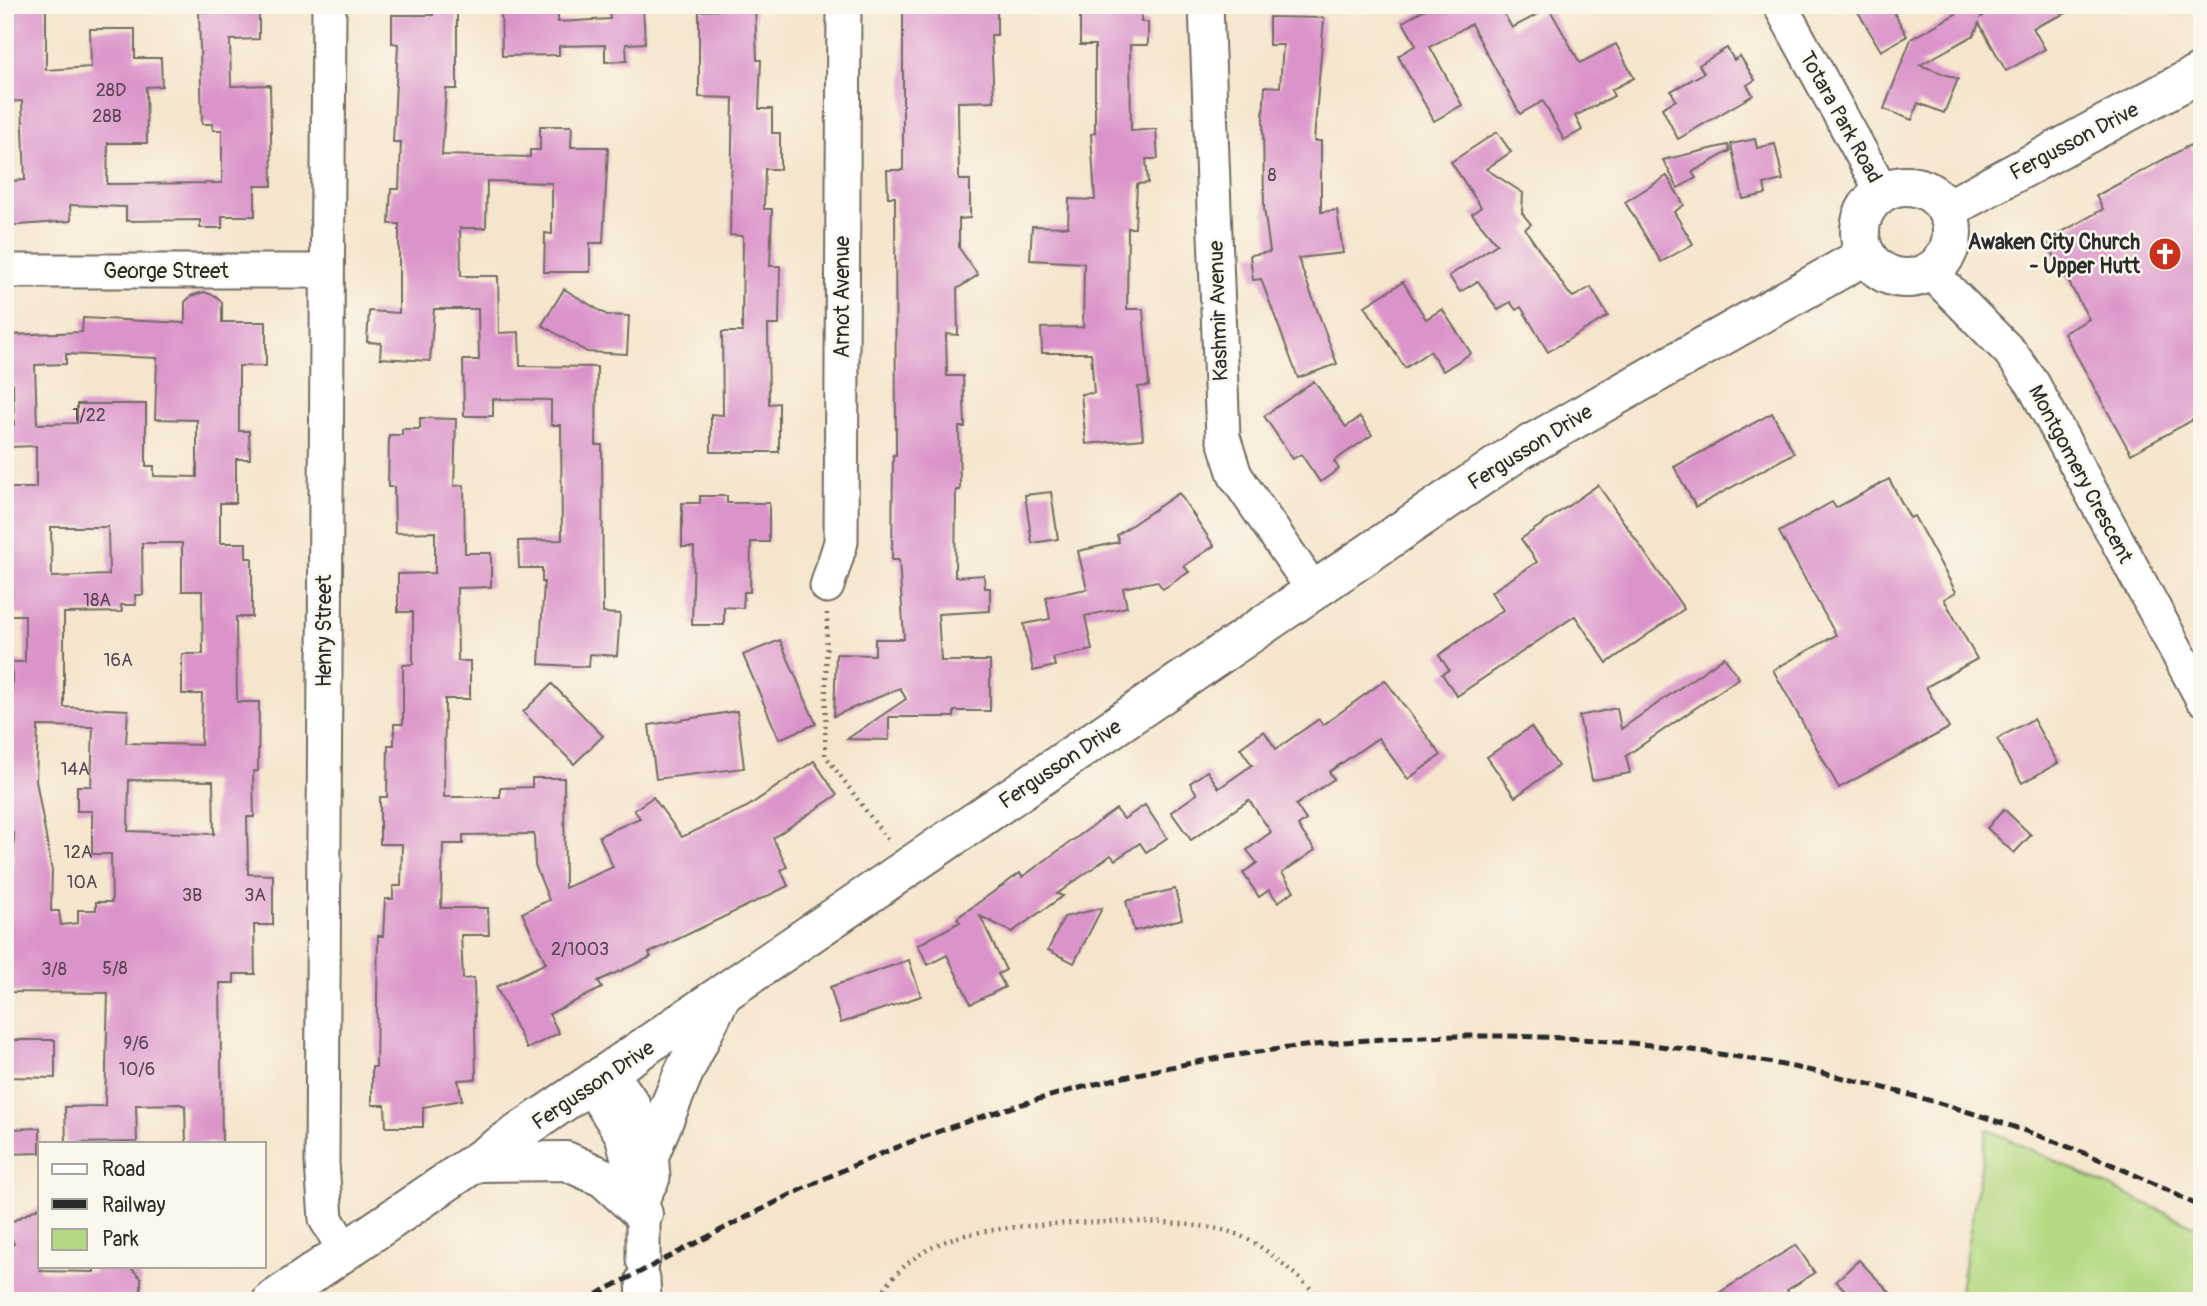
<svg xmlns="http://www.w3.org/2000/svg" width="2207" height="1306" viewBox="0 0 2207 1306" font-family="Pangolin,sans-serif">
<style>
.green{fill:#b4d982;stroke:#708256;stroke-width:2}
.building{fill:#db94ca;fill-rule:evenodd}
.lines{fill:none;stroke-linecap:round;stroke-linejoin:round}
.minor-casing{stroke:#726c63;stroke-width:37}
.major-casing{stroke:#726c63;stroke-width:42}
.path{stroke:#726c63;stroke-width:4.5;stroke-dasharray:2 5;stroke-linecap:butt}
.minor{stroke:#fff;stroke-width:33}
.major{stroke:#fff;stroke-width:38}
.rail{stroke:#2b2b2b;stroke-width:5;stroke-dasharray:10 5;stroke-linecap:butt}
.labels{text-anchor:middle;stroke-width:5;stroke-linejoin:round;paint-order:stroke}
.number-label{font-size:18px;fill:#574553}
.street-label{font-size:21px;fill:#2b2b2b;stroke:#fbf7ec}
.poi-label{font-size:21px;font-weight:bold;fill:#2b2b2b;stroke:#fbf7ec;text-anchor:end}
</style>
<rect width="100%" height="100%" fill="#fbf7ec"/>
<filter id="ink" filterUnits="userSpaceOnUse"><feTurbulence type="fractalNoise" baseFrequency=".0143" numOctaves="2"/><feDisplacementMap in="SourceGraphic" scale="14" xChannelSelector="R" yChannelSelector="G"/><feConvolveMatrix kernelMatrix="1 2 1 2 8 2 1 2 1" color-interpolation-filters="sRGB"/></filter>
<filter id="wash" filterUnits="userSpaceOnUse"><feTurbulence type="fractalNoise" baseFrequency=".00686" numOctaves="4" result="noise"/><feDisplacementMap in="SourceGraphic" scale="28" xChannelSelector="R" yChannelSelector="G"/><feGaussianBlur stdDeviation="1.57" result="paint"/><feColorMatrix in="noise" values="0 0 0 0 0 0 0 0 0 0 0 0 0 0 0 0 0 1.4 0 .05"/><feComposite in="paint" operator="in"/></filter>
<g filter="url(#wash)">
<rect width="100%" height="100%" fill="#f5e5cc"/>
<!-- green -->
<path class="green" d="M1987 1129 2202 1230V1301H1958Z"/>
<g id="blocks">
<!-- building -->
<g class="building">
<path d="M225 5H259V39L230 40 231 86 270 85 272 186H255V216H222V228H200V220L126 221V207L70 205 71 221 6 226 5 199 11 198 10 181 25 180 22 101 5 102V7L46 6V70L91 67 90 29H135V58H161L162 86 146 87 147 143H108L107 184 222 183V130H213L212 124H202L199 12 225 11Z"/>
<path d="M433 5H457V89H446L442 155 530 157V150H540V126H572L571 147H608L603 243H590V272H544L545 233 552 234V183L487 181 486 228H460L461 276H498L499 333 519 332 520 366 597 367 596 445H602L603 613 620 614 617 656 590 654 589 667 539 664 544 582H542V568H519L518 541 562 540 561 425H551V400L493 399V416H464L463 360H479L478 309H434L430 361 380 358 381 343 367 342 369 311 399 313V224H389L391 189H399L401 142H393L398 44 392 43V15H433Z"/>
<path d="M501 5H558V22L610 19 609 5H643L645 43 626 44 627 61 605 62V45L559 46V55L502 56Z"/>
<path d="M718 5H755L757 60H761L759 109H772V133H780V169H765L764 209H772L770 266H780L779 325H768L769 404 779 403V452H711V414L723 415 722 332H742L743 236 730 235 733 98 699 97V11L718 10Z"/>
<path d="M903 5H997V35H991L994 101 958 102 959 180H970V218L959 219V248L978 275 957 289 958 335 946 334 947 376H963L965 427H959L960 490H956L955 577 984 575 985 588H990V611L938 614 941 661H990V711H954V717H889V740L847 739 906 699 900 688 834 716 836 654 875 655V639H904L899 560H892L893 455H896L895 197H888L887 170H903Z"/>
<path d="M1098 5H1141V22H1148V45H1130L1131 131 1156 129 1158 159H1146L1148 183 1137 184 1135 228H1128L1127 309H1143L1149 386 1138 387 1143 439 1086 444 1081 394 1094 393 1091 353H1042L1041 328 1083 327 1084 263 1030 260 1032 226 1068 227 1069 199 1095 200 1091 134 1095 133V45H1080V11H1098Z"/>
<path d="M1432 5H1505L1501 8 1512 28 1549 8 1580 63 1616 44 1634 78 1611 90 1614 96 1575 116 1582 130 1564 140 1543 101 1520 114 1471 24 1430 47 1462 105 1434 121 1398 56 1416 45 1403 22Z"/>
<path d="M1854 5H1890L1907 36 1881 51Z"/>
<path d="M1972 5H1985L1981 17 2002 5H2084L2033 28 2045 49 2006 71 1979 23 1974 35 1920 65 1958 79 1944 113 1918 103 1912 120 1884 109 1911 39Z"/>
<path d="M1269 17 1324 18 1314 141H1321V212L1337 210 1343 253 1298 258 1337 364 1298 378 1261 279 1253 280 1250 255 1270 252 1264 208 1263 117 1265 86 1280 87 1283 45H1269Z"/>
<path d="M1727 48 1734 60 1740 56 1755 80 1747 85 1753 95 1678 139 1662 108 1676 100 1671 91 1704 73 1699 65Z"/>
<path d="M1497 132 1511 152 1486 169 1523 193 1522 213 1531 224 1525 229 1568 292 1573 297 1591 287 1608 316 1548 352 1521 307 1516 310 1510 302 1498 310 1478 281 1460 292 1449 276 1497 244 1472 214 1481 207 1451 162Z"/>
<path d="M1755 139 1757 148 1775 144 1783 180 1764 184 1766 194 1743 199 1731 144Z"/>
<path d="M1728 145 1730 151 1692 172 1696 178 1678 188 1663 160Z"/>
<path d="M2190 145 2202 166V415L2131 454 2064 333 2089 319 2046 241 2103 209 2096 196Z"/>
<path d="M1667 176 1684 205 1674 212 1693 244 1661 262 1625 202Z"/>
<path d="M1403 282 1426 319 1442 309 1471 353 1443 371 1430 351 1405 368 1365 306Z"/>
<path d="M564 289 607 315 629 316 627 354 587 352 542 325Z"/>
<path d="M204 292 216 296 222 302V322H266V366H239V431H249L250 459H236V503H220V543H246V558H252V617H236L237 702H259L258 771H253L254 817H247L248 874 273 875V925H254L255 974H234V983H220L222 1143H186L185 1106 180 1104 136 1105 137 1142 66 1143 65 1107 105 1106 108 993 5 992V888H12L14 833 5 834 6 712H12V662H25V615H5V595L12 594V545H5V488H36V446L10 447 9 425H14L13 384 5 385V344H9V335L82 332 83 318 185 323V302L191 296ZM66 354 157 358 155 419 197 420V477L154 476V466H146V404H77V423L37 424 35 365 66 364ZM51 527H108L109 575 52 577ZM142 543H182V591H202L203 654H182V694H202L201 745 126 743 128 710 64 707V613L122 612 121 605H136L135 595H143ZM38 726 93 727 91 786H77V811H92V854H111L112 902H96V910H78V923L61 925 59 911H51L52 871 36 780ZM129 780 213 781 214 834 128 831Z"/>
<path d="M1314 381 1346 427 1360 417 1372 435 1334 461 1339 469 1320 482 1301 454 1293 459 1264 416Z"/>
<path d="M1772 413 1794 453 1696 507 1674 467Z"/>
<path d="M420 418 456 419 454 486 464 485 465 553H491V587L457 588 458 661H470V699H445L444 797H500V788L532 787V778H564L565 888 613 867 599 836 640 818 634 810 653 797 682 837 747 807 814 761 837 795 773 838 787 867 781 870 788 886 649 953 651 957 598 981 602 988 549 1014 559 1033 527 1049 496 987 546 963 522 913 549 900 535 865 534 834 463 835V844H443L441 908H488L489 935H461L463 979 474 978 476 1079 458 1080 462 1100 423 1107V1127H386L385 1105H372V1067H376L378 936H383L385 899H393V886H401L402 844H380V797H387L388 745H394V724H403V665L413 664V612H398V574L435 573V532L395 533 394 487H388L389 435H402V429H420Z"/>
<path d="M1889 479 1910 518 1914 516 1956 592 1944 599 1977 659 1926 687 1949 728 1839 788 1773 670 1836 635 1779 532 1832 502 1836 508Z"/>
<path d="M1598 485 1684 609 1607 663 1575 616 1457 696 1442 674 1449 670 1439 655 1503 610 1491 592 1537 562 1521 539Z"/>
<path d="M1051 492 1058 539 1032 543 1025 495Z"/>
<path d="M1179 493 1214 546 1184 566 1189 572 1163 589 1157 581 1123 588 1127 607 1085 616 1092 650 1053 658 1055 666 1033 671 1024 624 1050 619 1046 597 1087 589 1078 551 1119 542 1117 535Z"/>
<path d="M700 496H727V503H769V542H751L750 592H744L743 608 724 607V625H692L694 547H682V503H700Z"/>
<path d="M780 640 816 724 779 739 743 655Z"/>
<path d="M1724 657 1739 678 1626 756 1630 773 1592 780 1579 716 1617 708 1621 729Z"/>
<path d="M1385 680 1441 755 1408 779 1378 738 1329 772 1334 779 1296 805 1306 820 1298 826 1315 850 1282 873 1294 891 1278 902 1269 890 1259 897 1243 873 1257 863 1247 850 1271 832 1249 800 1191 840 1171 812 1197 794 1190 783 1207 771 1219 788 1252 765 1240 748 1264 731 1276 749 1319 719 1323 725Z"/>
<path d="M552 684 603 736 574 764 523 712Z"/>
<path d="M737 711 744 768 656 779 649 725Z"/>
<path d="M2033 719 2058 763 2022 783 1997 739Z"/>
<path d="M1531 727 1558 766 1515 797 1487 757Z"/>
<path d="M1145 805 1167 838 1146 852 1140 843 1115 860 1111 855 1057 894 1063 896 1012 932 980 916 1006 970 998 974 1005 987 971 1004 947 955 928 965 918 945 960 922 957 918 1020 873 1022 877 1116 809 1124 819Z"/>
<path d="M2004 809 2031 835 2014 853 1987 828Z"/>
<path d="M1175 889 1182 919 1134 931 1126 901Z"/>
<path d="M1102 908 1074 963 1048 950 1064 917Z"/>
<path d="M909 960 921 996 841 1023 830 987Z"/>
<path d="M5 1040H55V1078L5 1077Z"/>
<path d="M40 1128V1153L5 1154V1129Z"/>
<path d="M40 1207V1271L94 1272V1266H129L141 1278V1301H94V1297L5 1301V1249L14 1244 5 1225Z"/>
<path d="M1796 1245 1815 1273 1787 1290 1793 1301H1706Z"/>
<path d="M1859 1260 1898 1301H1855L1836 1281Z"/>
</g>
</g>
</g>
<g filter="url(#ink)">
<use href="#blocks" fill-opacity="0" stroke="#726c63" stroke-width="2"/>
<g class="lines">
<defs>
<g id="minor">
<path d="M329 5 322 1163 326 1219 345 1251"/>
<path d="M1206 5 1223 437 1235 475 1314 591"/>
<path d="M1780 5 1883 193"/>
<path d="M5 271H326"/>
<path d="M1930 271 2010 352 2033 384 2202 698"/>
<path d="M827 586 841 542 844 5"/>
<path d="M611 1072 633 1104 651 1151 653 1178 643 1197V1260"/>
<path d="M590 1086 622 1135 635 1186"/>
<path d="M643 1279 644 1301"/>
</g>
<g id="major">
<circle cx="1906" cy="232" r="46"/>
<path d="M1946 210 2202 72"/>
<path d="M651 1151 684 1072 720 998"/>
<path d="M478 1162 566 1161 604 1178 643 1214"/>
<path d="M272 1301 1520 450 1866 255"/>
</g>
</defs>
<!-- minor casing -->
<use href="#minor" class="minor-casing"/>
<!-- major casing -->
<use href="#major" class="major-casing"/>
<!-- path -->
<g class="path">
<path d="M827 613 825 755 889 842"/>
<path d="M878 1301C892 1270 922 1249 954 1238 1010 1221 1174 1215 1230 1232 1267 1244 1295 1276 1325 1301"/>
</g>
<!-- minor -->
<use href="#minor" class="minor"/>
<!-- major -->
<use href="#major" class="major"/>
<!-- rail -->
<path class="rail" d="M583 1301C700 1243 814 1176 937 1132 1248 1021 1572 1005 1892 1090 1998 1118 2105 1156 2202 1208"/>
</g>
</g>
<!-- icons -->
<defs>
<symbol id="church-disc" viewBox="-11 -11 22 22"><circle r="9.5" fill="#c8321e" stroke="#fbf7ec"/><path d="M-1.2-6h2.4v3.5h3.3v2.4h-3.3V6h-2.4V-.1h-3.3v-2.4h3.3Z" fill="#fff"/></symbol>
</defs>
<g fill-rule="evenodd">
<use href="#church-disc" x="2146" y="235" width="38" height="38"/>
</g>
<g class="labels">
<!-- number labels -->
<g class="number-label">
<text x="111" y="96">28D</text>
<text x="107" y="122">28B</text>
<text x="1272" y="181">8</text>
<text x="89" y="421">1/22</text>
<text x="97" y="606">18A</text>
<text x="118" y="666">16A</text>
<text x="75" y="775">14A</text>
<text x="78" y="858">12A</text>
<text x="82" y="888">10A</text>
<text x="192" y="901">3B</text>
<text x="255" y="901">3A</text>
<text x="580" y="955">2/1003</text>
<text x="115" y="974">5/8</text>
<text x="54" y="975">3/8</text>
<text x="136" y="1049">9/6</text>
<text x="137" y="1075">10/6</text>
</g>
<!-- street labels -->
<g class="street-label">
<text transform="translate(1841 117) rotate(61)" y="7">Totara Park Road</text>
<text transform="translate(2074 141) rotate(-28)" y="7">Fergusson Drive</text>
<text x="166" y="278">George Street</text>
<text transform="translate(842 297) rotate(-90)" y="7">Arnot Avenue</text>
<text transform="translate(1218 311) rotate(-92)" y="7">Kashmir Avenue</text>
<text transform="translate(1530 447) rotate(-32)" y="7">Fergusson Drive</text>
<text transform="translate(2081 474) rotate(62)" y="7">Montgomery Crescent</text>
<text transform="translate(324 631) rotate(-90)" y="7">Henry Street</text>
<text transform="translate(1060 764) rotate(-34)" y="7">Fergusson Drive</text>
<text transform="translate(593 1085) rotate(-34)" y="7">Fergusson Drive</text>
</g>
<!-- poi labels -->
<g class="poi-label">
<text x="2140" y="249">Awaken City Church<tspan x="2140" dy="24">- Upper Hutt</tspan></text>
</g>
</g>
<!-- margin -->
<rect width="2207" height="1306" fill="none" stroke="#fbf7ec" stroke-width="28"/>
<!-- legend -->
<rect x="38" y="1142" width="228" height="126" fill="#fbf7ec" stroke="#a8a59f" stroke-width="2"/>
<rect x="52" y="1164" width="35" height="10" fill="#ffffff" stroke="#a8a59f" stroke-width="2"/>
<text x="102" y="1176" font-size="21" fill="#2b2b2b">Road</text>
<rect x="52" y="1199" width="35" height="10" fill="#2b2b2b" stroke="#a8a59f" stroke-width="2"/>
<text x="102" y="1212" font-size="21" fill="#2b2b2b">Railway</text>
<rect x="52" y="1229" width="35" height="21" fill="#b4d982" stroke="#a8a59f" stroke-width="2"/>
<text x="102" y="1246" font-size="21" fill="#2b2b2b">Park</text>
</svg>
